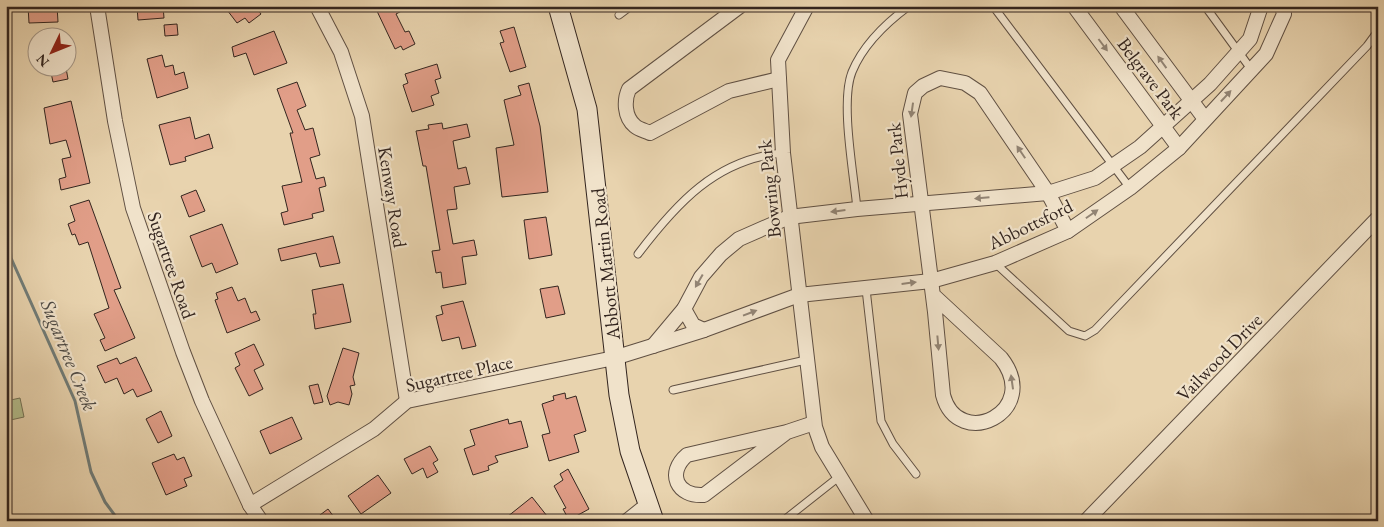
<svg xmlns="http://www.w3.org/2000/svg" width="1384" height="527" viewBox="0 0 1384 527" font-family="'EB Garamond',serif">
<style>
.green{fill:#b3bd8c;stroke:#737156}
.lines{fill:none;stroke-linecap:round;stroke-linejoin:round}
.stream{stroke:#707c78;stroke-width:3}
.building{fill:#e19e88;stroke:#33251f}
.service-casing{stroke:#605043;stroke-width:9}
.minor-casing{stroke:#605043;stroke-width:16}
.secondary-casing{stroke:#33251f;stroke-width:21}
.service{stroke:#f0e2ca;stroke-width:7}
.minor{stroke:#f0e2ca;stroke-width:14}
.secondary{stroke:#f0e2ca;stroke-width:19}
.oneway{fill:#928474}
.labels{text-anchor:middle;stroke-width:4.5;stroke-linejoin:round;paint-order:stroke}
.street-label{font-size:19px;fill:#33251f;stroke:#f0e2ca}
.water-label{font-size:20px;font-style:italic;fill:#4c4944;stroke:#f0e2ca}
</style>
<rect width="100%" height="100%" fill="#e8d3ae"/>
<filter id="stains"><feTurbulence type="fractalNoise" baseFrequency=".004" numOctaves="4"/><feColorMatrix values="0 0 0 0 .2 0 0 0 0 .09 0 0 0 0 .02 0 0 0 .5 -.17"/></filter>
<radialGradient id="worn" r=".72"><stop offset=".6" stop-color="#630" stop-opacity="0"/><stop offset="1" stop-color="#630" stop-opacity=".3"/></radialGradient>
<!-- green -->
<path class="green" d="M20 398 24 417 6 421V401Z"/>
<g class="lines">
<!-- stream -->
<path class="stream" d="M6 195 11 258 75 401 91 472 105 502 119 521"/>
</g>
<!-- building -->
<g class="building">
<path d="M28 6H57L58 22 29 23Z"/>
<path d="M137 6H163L164 18 138 20Z"/>
<path d="M224 6H255L261 14 249 23 245 18 237 23Z"/>
<path d="M381 6H411L396 14 405 32 409 31 415 44 403 50 401 46 395 49 376 9Z"/>
<path d="M177 24 178 35 165 36 164 25Z"/>
<path d="M514 27 526 67 510 72 500 43 504 42 500 31Z"/>
<path d="M274 31 287 63 254 75 246 53 234 57 232 47Z"/>
<path d="M162 55 165 67 173 65 175 75 184 72 188 88 157 98 147 59Z"/>
<path d="M437 64 441 78 435 80 439 93 431 96 434 105 412 112 403 85 408 83 405 74Z"/>
<path d="M50 68H66L68 79 53 82Z"/>
<path d="M297 82 306 106 297 110 305 130 313 128 320 155 310 158 316 179 324 177 326 186 319 188 324 211 312 214 313 218 284 225 281 213 288 211 282 186 302 182 290 133H293L277 89Z"/>
<path d="M529 83 540 126 548 192 502 197 496 148 514 145 504 100 521 95 518 86Z"/>
<path d="M71 101 90 183 61 190 59 179 66 177 62 159 71 157 66 140 50 144 44 108Z"/>
<path d="M190 117 195 139 209 134 213 148 185 157 186 161 170 165 159 125Z"/>
<path d="M442 123 443 129 467 124 470 137 453 141 458 169 466 167 470 184 454 187 457 209 447 210 453 244 474 240 477 255 462 257 466 284 443 288 441 272 436 273 432 251 440 250 426 166H423L416 131 429 129 428 125Z"/>
<path d="M196 190 205 211 189 217 181 196Z"/>
<path d="M89 200 121 288 114 290 135 338 105 351 100 340 105 338 94 314 109 308 88 242 79 245 75 234 72 235 68 224 75 221 70 206Z"/>
<path d="M546 217 552 255 529 259 524 220Z"/>
<path d="M222 224 238 264 216 273 212 263 202 267 190 236Z"/>
<path d="M333 236 340 263 320 267 316 253 281 261 278 249Z"/>
<path d="M343 284 351 322 315 329 313 314H316L312 290Z"/>
<path d="M558 286 565 314 546 318 540 289Z"/>
<path d="M232 287 238 301 245 298 251 313 256 311 260 320 227 333 215 300 218 299 216 293Z"/>
<path d="M463 301 476 346 462 349 459 337 442 341 436 316 443 314 441 306Z"/>
<path d="M254 344 264 365 254 370 263 389 249 396 235 368 240 365 235 353Z"/>
<path d="M343 348 359 353 353 377 355 385 350 386 352 394 349 405 338 402 330 405 327 396Z"/>
<path d="M136 357 152 391 137 397 133 389 124 394 117 378 105 383 97 366 117 358 120 364Z"/>
<path d="M318 384 323 402 314 404 309 386Z"/>
<path d="M565 393 566 399 576 396 586 431 574 435 579 452 549 461 542 435 550 433 542 404 554 400 553 396Z"/>
<path d="M161 411 172 436 158 443 146 419Z"/>
<path d="M292 417 302 439 270 454 260 431Z"/>
<path d="M508 419 509 424 521 421 528 447 495 456 498 462 488 466 489 470 473 475 464 449 475 445 470 430Z"/>
<path d="M430 446 438 460 433 463 438 472 427 478 423 468 412 474 404 459Z"/>
<path d="M174 454 177 460 184 457 192 476 184 479 187 486 166 495 152 463Z"/>
<path d="M568 469 589 509 569 520 563 509 566 508 554 486 563 480 560 474Z"/>
<path d="M378 475 391 493 361 514 348 496Z"/>
<path d="M532 497 551 521H502Z"/>
<path d="M328 509 337 521H312Z"/>
</g>
<g class="lines">
<defs>
<g id="service">
<path d="M993 6 1130 188"/>
<path d="M1205 6 1251 69"/>
<path d="M619 15 631 6"/>
<path d="M857 209C854 175 840 102 852 72 863 45 886 23 909 6"/>
<path d="M638 254C676 204 716 159 783 153"/>
<path d="M995 263 1069 331 1085 336 1095 330 1367 46 1378 31"/>
<path d="M866 289 881 421 893 444 916 474"/>
<path d="M673 390 806 360"/>
<path d="M783 521 840 476"/>
</g>
<g id="minor">
<path d="M97 6 115 121 133 208 183 352 202 401 250 505 261 521"/>
<path d="M317 6 341 52 362 116 407 401"/>
<path d="M740 6 629 89C624 100 624 117 635 126 638 129 646 131 650 133L729 91 779 79"/>
<path d="M807 6 778 60 783 153 815 427 822 447 867 521"/>
<path d="M1074 6 1179 148"/>
<path d="M1121 6 1205 119"/>
<path d="M933 295 1001 358C1043 412 958 452 943 395L935 312 910 114 915 93 923 86 940 78 965 83 980 93 1048 193 1068 231"/>
<path d="M704 330 693 325 684 309 701 277 721 254 739 239 789 217 857 209 1048 193 1095 178 1140 147 1210 84 1250 39 1261 6"/>
<path d="M653 346 684 309"/>
<path d="M787 432 704 495C677 497 666 473 687 455L787 432 814 423"/>
<path d="M250 505 374 429 407 401 614 358 704 330 799 295 931 281 995 263 1068 231 1130 188 1179 148 1266 54 1284 14 1282 6"/>
<path d="M627 521 647 505"/>
<path d="M1086 521 1378 218"/>
</g>
<path id="secondary" d="M558 6 587 109 619 395 630 451 654 521"/>
</defs>
<!-- service casing -->
<use href="#service" class="service-casing"/>
<!-- minor casing -->
<use href="#minor" class="minor-casing"/>
<!-- secondary casing -->
<use href="#secondary" class="secondary-casing"/>
<!-- service -->
<use href="#service" class="service"/>
<!-- minor -->
<use href="#minor" class="minor"/>
<!-- secondary -->
<use href="#secondary" class="secondary"/>
</g>
<!-- one-way arrows -->
<defs><path id="oneway-solid" d="M-6-.8H1V-3.2L6.5 0L1 3.2V.8H-6Z" transform="scale(1.25)"/></defs>
<g class="oneway">
<use href="#oneway-solid" transform="translate(1103 45) rotate(53)"/>
<use href="#oneway-solid" transform="translate(1162 62) rotate(-126)"/>
<use href="#oneway-solid" transform="translate(1226 96) rotate(-47)"/>
<use href="#oneway-solid" transform="translate(912 110) rotate(98)"/>
<use href="#oneway-solid" transform="translate(1021 152) rotate(-124)"/>
<use href="#oneway-solid" transform="translate(982 198) rotate(175)"/>
<use href="#oneway-solid" transform="translate(838 211) rotate(173)"/>
<use href="#oneway-solid" transform="translate(1092 214) rotate(-35)"/>
<use href="#oneway-solid" transform="translate(699 281) rotate(120)"/>
<use href="#oneway-solid" transform="translate(909 283) rotate(-7)"/>
<use href="#oneway-solid" transform="translate(750 313) rotate(-21)"/>
<use href="#oneway-solid" transform="translate(938 343) rotate(85)"/>
<use href="#oneway-solid" transform="translate(1012 382) rotate(-98)"/>
</g>
<g class="labels">
<!-- street labels -->
<g class="street-label">
<text transform="translate(1151 78) rotate(53)" y="7">Belgrave Park</text>
<text transform="translate(897 161) rotate(-96)" y="7">Hyde Park</text>
<text transform="translate(769 189) rotate(-96)" y="7">Bowring Park</text>
<text transform="translate(393 197) rotate(81)" y="7">Kenway Road</text>
<text transform="translate(1030 224) rotate(-26)" y="7">Abbottsford</text>
<text transform="translate(605 264) rotate(-96)" y="7">Abbott Martin Road</text>
<text transform="translate(172 265) rotate(71)" y="7">Sugartree Road</text>
<text transform="translate(1219 357) rotate(-46)" y="7">Vailwood Drive</text>
<text transform="translate(459 373) rotate(-13)" y="7">Sugartree Place</text>
</g>
<!-- water labels -->
<g class="water-label">
<text transform="translate(69 355) rotate(68)" y="7">Sugartree Creek</text>
</g>
</g>
<!-- margin -->
<rect width="1384" height="527" fill="none" stroke="#e8d3ae" stroke-width="25"/>
<rect x="8" y="8" width="1369" height="512" fill="none" stroke="#33251f" stroke-width="2.5"/>
<rect x="12" y="12" width="1359" height="502" fill="none" stroke="#33251f"/>
<!-- north arrow -->
<g transform="translate(52 52) rotate(227)"><circle r="24" fill="#f0e2ca" stroke="#a49686"/>
<path d="M0-4L9 19L0 12L-9 19Z" fill="#8f2418"/>
<text y="-8" font-size="14" font-weight="bold" text-anchor="middle" fill="#33251f">N</text>
</g>
<rect width="100%" height="100%" filter="url(#stains)"/>
<rect width="100%" height="100%" fill="url(#worn)"/>
</svg>
